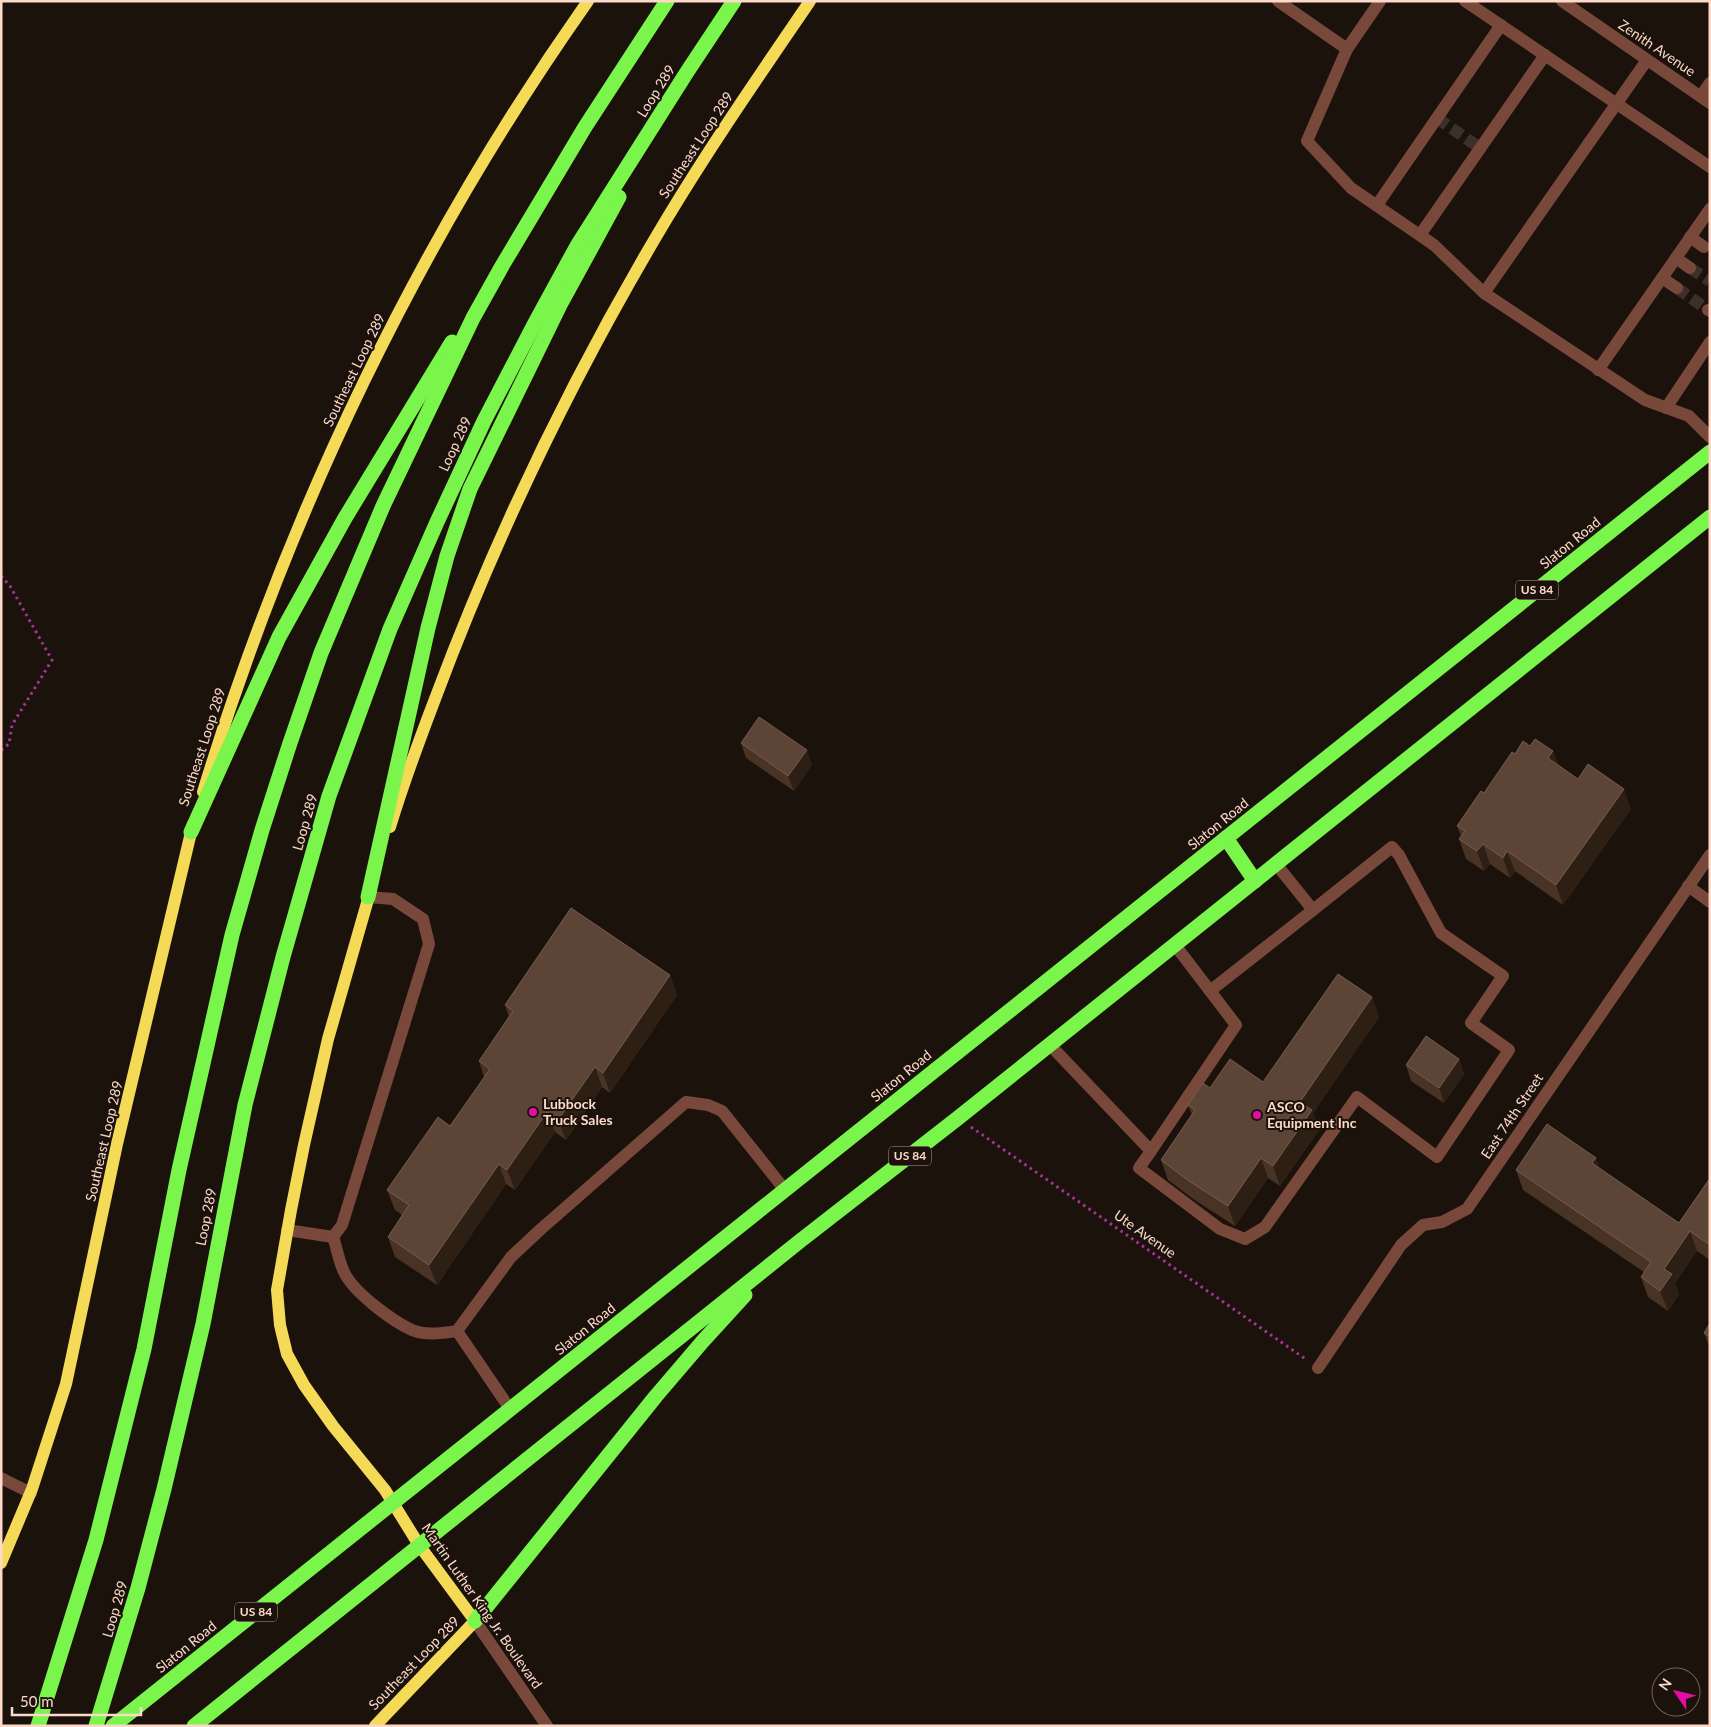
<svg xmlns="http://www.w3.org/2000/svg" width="1711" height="1727" viewBox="0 0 1711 1727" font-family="Lato,sans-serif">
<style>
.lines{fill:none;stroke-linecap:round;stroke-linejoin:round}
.minor-tunnel{stroke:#3d3028;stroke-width:12;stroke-dasharray:12 6;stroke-linecap:butt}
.path{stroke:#a63396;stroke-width:3;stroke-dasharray:2.5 4;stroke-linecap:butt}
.minor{stroke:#78483a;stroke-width:12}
.major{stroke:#f5da57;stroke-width:12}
.highway{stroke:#7af54b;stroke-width:15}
.wall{fill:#493325}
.shaded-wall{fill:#2e1f14}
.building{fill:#5c4537;stroke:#755c4e}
.poi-dot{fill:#e40da3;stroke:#1b120c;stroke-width:2}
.labels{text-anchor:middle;stroke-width:4;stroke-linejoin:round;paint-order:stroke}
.shield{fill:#1b120c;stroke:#b89d90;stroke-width:1}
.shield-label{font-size:12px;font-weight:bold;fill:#fcd9c9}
.street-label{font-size:14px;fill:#fcd9c9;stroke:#1b120c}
.poi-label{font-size:14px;font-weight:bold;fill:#fcd9c9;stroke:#1b120c;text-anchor:start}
</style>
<rect width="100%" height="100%" fill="#1b120c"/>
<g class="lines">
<!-- minor-tunnel -->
<g class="minor-tunnel">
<path d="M1437 118 1480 148"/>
<path d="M1690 268 1710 281"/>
<path d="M1677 288 1708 310"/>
</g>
<!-- path -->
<g class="path">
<path d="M1 576 10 586 52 660 12 725 9 744 1 750"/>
<path d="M971 1127 1307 1360"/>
</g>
<!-- minor -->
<g class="minor">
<path d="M1278 1 1347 49 1380 1"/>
<path d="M1465 1 1710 167"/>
<path d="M1562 1 1710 103"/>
<path d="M1347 49 1307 141 1351 188 1434 245 1484 293 1645 400 1689 416 1710 437"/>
<path d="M1701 96 1710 83"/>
<path d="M1377 205 1501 25"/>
<path d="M1420 235 1545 55"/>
<path d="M1690 237 1704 247"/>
<path d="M1676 258 1690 268"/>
<path d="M1662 278 1677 288"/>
<path d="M1484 293 1647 60"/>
<path d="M1708 310 1710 311"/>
<path d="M1598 370 1710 209"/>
<path d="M1666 408 1710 342"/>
<path d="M1688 886 1710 902"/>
<path d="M1210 991 1313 910"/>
<path d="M1050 1045 1151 1151 1139 1168 1220 1229 1245 1239 1265 1227 1357 1097 1437 1157 1509 1050 1471 1023 1503 976 1441 933 1399 855 1392 847 1313 910 1276 864"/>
<path d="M1151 1151 1236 1025 1175 945"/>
<path d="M287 1230 333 1237 342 1225 429 944 423 919 393 899 368 897"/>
<path d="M333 1237C337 1248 339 1263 345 1274 355 1293 392 1321 412 1330 426 1336 443 1333 457 1331L511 1257 541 1229 686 1102 708 1105 722 1111 785 1190"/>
<path d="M457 1331 510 1409"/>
<path d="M1318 1368 1401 1245 1423 1225 1442 1222 1467 1209 1710 855"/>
<path d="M1 1478 31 1493"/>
<path d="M475 1621 547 1726"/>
</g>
<!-- major -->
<g class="major">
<path d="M203 792C289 511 418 242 588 1"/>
<path d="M390 827C403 784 419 741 435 699 497 533 575 372 666 220 711 145 761 73 810 1"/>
<path d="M371 889 328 1039 304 1145 291 1210 277 1290 280 1325 287 1354 304 1385 333 1426 385 1490 419 1545 475 1621 375 1726"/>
<path d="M1 1563 32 1489 66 1384 117 1144 193 824"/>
</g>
<!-- highway -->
<g class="highway">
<path d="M191 832 279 637 345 518 452 342"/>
<path d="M1226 838 1255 881"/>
<path d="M368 897 428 628 447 556 470 489 560 305 619 197"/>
<path d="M475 1621 656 1396 703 1341 745 1295"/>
<path d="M38 1726 96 1540 144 1349 179 1170 232 935 262 830 290 743 321 653 383 506 473 318 502 266 585 127 667 1"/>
<path d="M96 1726 138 1588 164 1489 203 1324 245 1105 283 957 329 796 390 629 437 522 484 421 535 323 577 246 687 72 734 1"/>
<path d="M113 1726 1710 452"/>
<path d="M194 1726 800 1241 958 1118 1710 517"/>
</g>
</g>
<!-- wall -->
<g class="wall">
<path d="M741 743 812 765 794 791 746 758Z"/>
<path d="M1530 746 1553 751 1558 765 1578 779 1631 809 1563 905 1515 871 1510 878 1490 864 1484 871 1466 859 1459 839 1461 836 1457 826 1515 754Z"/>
<path d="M670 975 677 995 610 1093 602 1087 566 1140 555 1132 515 1190 506 1184 437 1285 395 1257 388 1237 402 1215 395 1210 387 1190 450 1126 484 1077 479 1061 509 1017 505 1005Z"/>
<path d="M1372 997 1379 1017 1313 1113 1319 1130 1280 1186 1268 1178 1235 1226 1196 1201 1168 1180 1161 1160 1192 1115 1188 1105 1263 1082Z"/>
<path d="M1459 1059 1464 1074 1444 1103 1411 1081 1406 1065Z"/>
<path d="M1600 1169 1679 1223 1710 1178V1260L1697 1251 1675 1283 1679 1294 1668 1311 1648 1297 1641 1277 1644 1272 1523 1190 1516 1170Z"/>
<path d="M1710 1323V1349L1704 1333Z"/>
</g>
<!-- shaded-wall -->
<g class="shaded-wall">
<path d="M807 750 812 765 794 791 788 776Z"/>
<path d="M1553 751 1560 771 1548 758Z"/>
<path d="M1624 789 1631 809 1563 905 1556 885Z"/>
<path d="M1483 844 1490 864 1484 871 1477 851Z"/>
<path d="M1507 851 1515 871 1510 878 1503 858Z"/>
<path d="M670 975 677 995 610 1093 603 1073Z"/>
<path d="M1372 997 1379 1017 1313 1113 1319 1130 1280 1186 1273 1166 1300 1102Z"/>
<path d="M1459 1059 1464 1074 1444 1103 1439 1088Z"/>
<path d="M595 1067 602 1087 566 1140 558 1120Z"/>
<path d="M547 1112 555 1132 515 1190 507 1170Z"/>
<path d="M1261 1158 1268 1178 1235 1226 1228 1206Z"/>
<path d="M1596 1158 1603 1178 1592 1163Z"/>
<path d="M499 1164 506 1184 437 1285 429 1265Z"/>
<path d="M1690 1231 1697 1251 1675 1283 1679 1294 1668 1311 1660 1291 1664 1269Z"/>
</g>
<!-- building -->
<g class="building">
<path d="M759 717 807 750 788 776 741 743Z"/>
<path d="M1535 739 1553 751 1548 758 1578 779 1588 764 1624 789 1556 885 1507 851 1503 858 1483 844 1477 851 1459 839 1465 831 1457 826 1481 791 1484 793 1512 752 1515 754 1523 741 1530 746Z"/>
<path d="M571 908 670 975 603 1073 595 1067 558 1120 547 1112 507 1170 499 1164 429 1265 388 1237 409 1205 387 1190 438 1117 450 1126 490 1069 479 1061 513 1011 505 1005Z"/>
<path d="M1338 974 1372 997 1300 1102 1312 1110 1273 1166 1261 1158 1228 1206 1189 1181 1161 1160 1195 1110 1188 1105 1203 1083 1210 1088 1230 1059 1263 1082Z"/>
<path d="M1426 1036 1459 1059 1439 1088 1406 1065Z"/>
<path d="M1547 1124 1596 1158 1592 1163 1679 1223 1710 1178V1245L1690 1231 1664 1269 1672 1274 1660 1291 1641 1277 1651 1262 1516 1170Z"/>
<path d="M1710 1323V1337L1704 1333Z"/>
</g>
<!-- markers -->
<g class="poi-dot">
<circle cx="533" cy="1112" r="5"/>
<circle cx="1257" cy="1115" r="5"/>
</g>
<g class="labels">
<!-- shield labels -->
<g class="shield">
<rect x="1516" y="580.5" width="42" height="19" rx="4"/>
<rect x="889" y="1146.5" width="42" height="19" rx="4"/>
<rect x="235" y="1602.5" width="42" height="19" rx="4"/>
</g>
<g class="shield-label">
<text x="1537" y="594">US 84</text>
<text x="910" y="1160">US 84</text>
<text x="256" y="1616">US 84</text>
</g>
<!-- street labels -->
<g class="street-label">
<text transform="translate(1657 48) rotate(34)" y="5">Zenith Avenue</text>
<text transform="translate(656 91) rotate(-58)" y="5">Loop 289</text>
<text transform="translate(696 145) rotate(-57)" y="5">Southeast Loop 289</text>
<text transform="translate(354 370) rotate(-64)" y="5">Southeast Loop 289</text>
<text transform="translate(455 444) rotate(-65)" y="5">Loop 289</text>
<text transform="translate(1570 543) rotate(-39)" y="5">Slaton Road</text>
<text transform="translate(202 747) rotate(-72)" y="5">Southeast Loop 289</text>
<text transform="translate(305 822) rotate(-74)" y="5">Loop 289</text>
<text transform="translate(1218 824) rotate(-39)" y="5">Slaton Road</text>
<text transform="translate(901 1076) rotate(-39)" y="5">Slaton Road</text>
<text transform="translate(1512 1116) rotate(-56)" y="5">East 74th Street</text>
<text transform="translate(104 1141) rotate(-77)" y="5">Southeast Loop 289</text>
<text transform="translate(206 1217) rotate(-79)" y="5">Loop 289</text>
<text transform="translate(1145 1234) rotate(35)" y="5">Ute Avenue</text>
<text transform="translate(585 1329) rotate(-39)" y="5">Slaton Road</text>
<text transform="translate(482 1606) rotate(55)" y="5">Martin Luther King Jr. Boulevard</text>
<text transform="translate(115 1609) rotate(-74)" y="5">Loop 289</text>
<text transform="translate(186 1647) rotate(-39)" y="5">Slaton Road</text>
<text transform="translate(414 1663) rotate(-46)" y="5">Southeast Loop 289</text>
</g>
<!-- poi labels -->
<g class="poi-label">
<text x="543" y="1109">Lubbock<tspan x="543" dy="16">Truck Sales</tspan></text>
<text x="1267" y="1112">ASCO<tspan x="1267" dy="16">Equipment Inc</tspan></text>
</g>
</g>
<!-- border -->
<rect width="1711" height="1727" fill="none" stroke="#fcd9c9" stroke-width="5"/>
<!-- north arrow -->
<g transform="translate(1676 1692) rotate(305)"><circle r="24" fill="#1b120c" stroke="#756258"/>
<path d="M0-4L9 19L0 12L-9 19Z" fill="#e40da3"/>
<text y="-8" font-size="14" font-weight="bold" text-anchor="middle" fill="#fcd9c9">N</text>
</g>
<!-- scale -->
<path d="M12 1707v8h129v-8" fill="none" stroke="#fcd9c9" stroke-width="2.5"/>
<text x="20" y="1707" font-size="15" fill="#fcd9c9" stroke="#1b120c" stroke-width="4" paint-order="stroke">50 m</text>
</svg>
